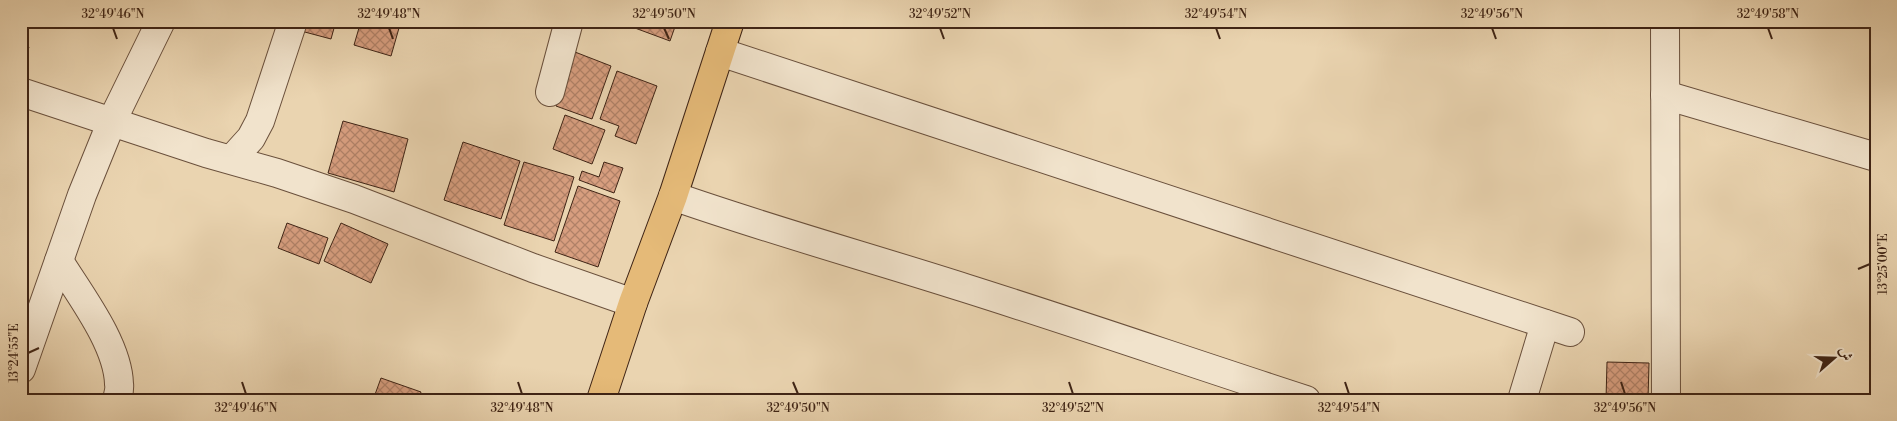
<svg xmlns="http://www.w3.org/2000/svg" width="1897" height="421" viewBox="0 0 1897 421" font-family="'Libre Bodoni',Amiri,serif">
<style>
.building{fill:url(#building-cross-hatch);stroke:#3f2415}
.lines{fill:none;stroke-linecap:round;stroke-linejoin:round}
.minor-casing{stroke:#6a503c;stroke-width:30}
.major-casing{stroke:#3f2415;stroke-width:30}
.minor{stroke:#f1e3cc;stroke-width:28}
.major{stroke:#e5ba78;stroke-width:28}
.ticks{fill:none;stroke:#3f2415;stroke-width:2}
.neatline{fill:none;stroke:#3f2415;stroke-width:2}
.ticks-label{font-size:12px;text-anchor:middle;fill:#3f2415}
</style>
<defs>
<pattern id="building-cross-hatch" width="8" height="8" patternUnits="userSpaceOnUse" patternTransform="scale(1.25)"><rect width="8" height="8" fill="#d79e7f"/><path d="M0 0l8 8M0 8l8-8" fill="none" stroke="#b08167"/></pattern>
</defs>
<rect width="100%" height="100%" fill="#ead4b0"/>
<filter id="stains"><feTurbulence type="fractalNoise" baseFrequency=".004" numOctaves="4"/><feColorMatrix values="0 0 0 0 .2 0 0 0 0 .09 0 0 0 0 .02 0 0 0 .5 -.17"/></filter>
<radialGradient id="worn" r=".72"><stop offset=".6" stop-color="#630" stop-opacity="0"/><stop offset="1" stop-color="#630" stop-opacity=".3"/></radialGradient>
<!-- building -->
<g class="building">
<path d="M304 21H336L331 39 301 31Z"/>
<path d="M361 21H401L391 56 354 45Z"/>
<path d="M616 21H677L670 41Z"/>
<path d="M21 44 29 47 21 72Z"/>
<path d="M575 52 611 66 592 119 556 106Z"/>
<path d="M617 71 657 86 636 144 615 136 619 126 600 119Z"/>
<path d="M565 115 605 130 592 164 553 149Z"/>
<path d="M343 121 408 139 394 192 328 173Z"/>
<path d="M463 142 520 161 501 219 444 200Z"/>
<path d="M524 162 574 177 554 241 504 225Z"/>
<path d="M604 162 623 168 614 193 579 180 582 171 599 177Z"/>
<path d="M578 186 620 201 598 267 555 252Z"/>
<path d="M287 223 328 238 319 264 278 248Z"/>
<path d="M341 223 388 244 371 283 324 261Z"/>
<path d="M1607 362 1649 363 1648 400H1606Z"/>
<path d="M381 378 421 392 418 400H373Z"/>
</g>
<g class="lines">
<defs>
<g id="minor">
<path d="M1665 21 1666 400"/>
<path d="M720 52 1570 332"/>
<path d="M21 92 206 153 277 173 354 199 533 268 633 303"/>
<path d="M550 92 569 21"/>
<path d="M1665 95 1876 157"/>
<path d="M232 159 251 138 260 121 293 21"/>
<path d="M673 196C770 230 868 257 965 288 1079 324 1192 363 1306 400"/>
<path d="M59 261C80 295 118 344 119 384 120 389 118 395 117 400"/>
<path d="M21 369 82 195 112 121 161 21"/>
<path d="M1522 400 1545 324"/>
</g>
<path id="major" d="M601 400 633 303 673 196 730 21"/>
</defs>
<!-- minor casing -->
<use href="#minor" class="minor-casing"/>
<!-- major casing -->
<use href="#major" class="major-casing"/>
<!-- minor -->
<use href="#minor" class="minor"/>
<!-- major -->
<use href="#major" class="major"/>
</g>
<!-- ticks -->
<path class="ticks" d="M113 28 117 39M389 28 393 39M664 28 669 39M940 28 944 39M1216 28 1220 39M1492 28 1496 39M1768 28 1772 39M1858 269 1870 264M28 353 39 348M242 382 246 394M518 382 522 394M793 382 798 394M1069 382 1073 394M1345 382 1349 394M1621 382 1625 394"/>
<!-- margin -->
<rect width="1897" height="421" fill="none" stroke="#ead4b0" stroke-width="55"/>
<!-- north arrow -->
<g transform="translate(1834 358) rotate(70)" stroke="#f1e3cc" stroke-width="4" paint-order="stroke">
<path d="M0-4L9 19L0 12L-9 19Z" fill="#3f2415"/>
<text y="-8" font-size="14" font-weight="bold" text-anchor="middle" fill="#3f2415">ش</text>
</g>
<rect x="28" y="28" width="1842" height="366" class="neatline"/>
<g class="ticks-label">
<text x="113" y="18">32°49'46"N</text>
<text x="389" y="18">32°49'48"N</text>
<text x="664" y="18">32°49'50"N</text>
<text x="940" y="18">32°49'52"N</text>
<text x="1216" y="18">32°49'54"N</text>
<text x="1492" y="18">32°49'56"N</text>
<text x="1768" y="18">32°49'58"N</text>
<text transform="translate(1883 264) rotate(-90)" y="4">13°25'00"E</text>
<text transform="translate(14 353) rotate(-90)" y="4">13°24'55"E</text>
<text x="246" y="412">32°49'46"N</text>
<text x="522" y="412">32°49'48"N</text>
<text x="798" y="412">32°49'50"N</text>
<text x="1073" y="412">32°49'52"N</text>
<text x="1349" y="412">32°49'54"N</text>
<text x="1625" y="412">32°49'56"N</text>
</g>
<rect width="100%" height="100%" filter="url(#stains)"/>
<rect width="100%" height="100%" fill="url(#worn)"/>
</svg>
